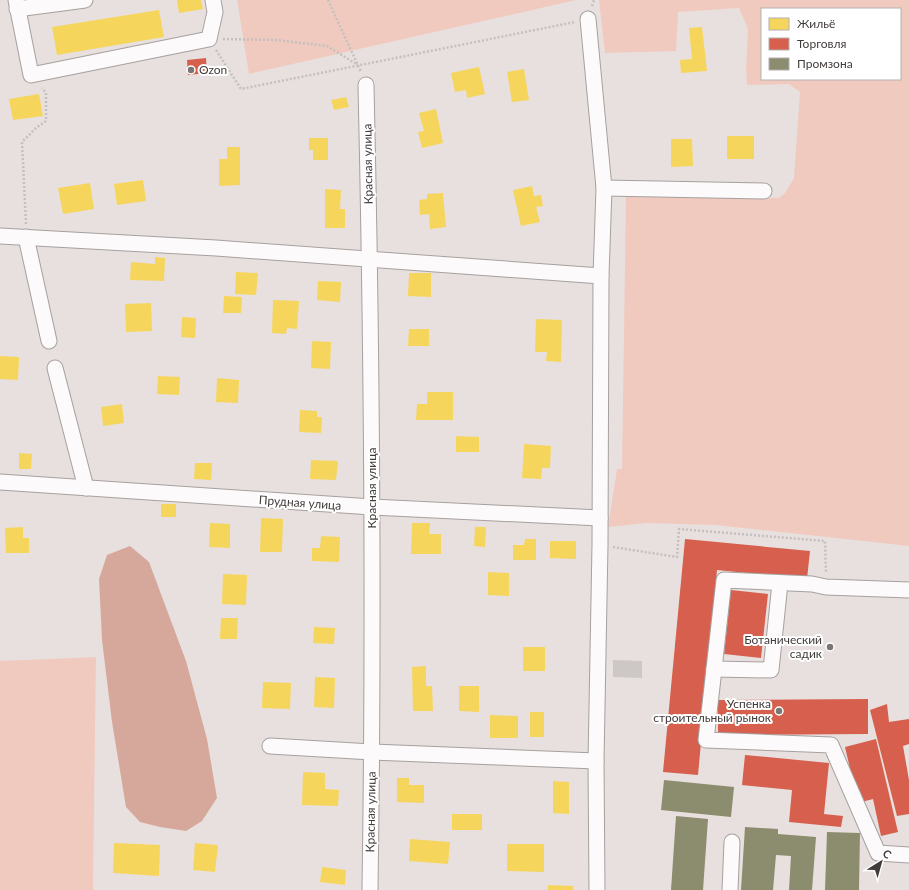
<svg xmlns="http://www.w3.org/2000/svg" width="909" height="890" viewBox="0 0 909 890" font-family="Lato,sans-serif">
<style>
.green{fill:#f1cabf;fill-rule:evenodd}
.water{fill:#d6a89b}
.homes{fill:#f6d55c}
.shops{fill:#d6604d}
.industry{fill:#8c8c6e}
.building{fill:#cdc8c6}
.lines{fill:none;stroke-linecap:round;stroke-linejoin:round}
.minor-casing{stroke:#a6a09f;stroke-width:17}
.path{stroke:#c3c0bf;stroke-width:2.5;stroke-dasharray:2 2;stroke-linecap:butt}
.minor{stroke:#fcfafa;stroke-width:15}
.poi-dot{fill:#7b7573;stroke:#fff;stroke-width:1.5}
.labels{text-anchor:middle;stroke-width:4;stroke-linejoin:round;paint-order:stroke}
.poi-label{font-size:12px;fill:#413c3a;stroke:#fff;text-anchor:end}
.street-label{font-size:12px;fill:#413c3a;stroke:#fff}
</style>
<rect width="100%" height="100%" fill="#e8e0de"/>
<!-- green -->
<g class="green">
<path d="M237 0H576L249 74Z"/>
<path d="M599 0H909V546L715 525 647 523 608 527 617 469H622L626 197 779 198 785 193 794 178 800 92 789 84 747 85 746 69 748 29 739 8 678 12 676 51 605 53ZM762 9H900V79H762Z"/>
<path d="M96 657 93 890H0V661Z"/>
</g>
<!-- water -->
<path class="water" d="M130 546 149 562 186 661 207 739 217 798 202 821 186 831 160 827 140 822 126 807 112 722 102 640 99 579 107 555Z"/>
<!-- homes -->
<g class="homes">
<path d="M177 0H201L203 9 179 13Z"/>
<path d="M159 10 164 37 57 55 52 27Z"/>
<path d="M702 27 707 71 681 73 680 60 692 59 689 28Z"/>
<path d="M479 67 485 94 467 98 466 90 455 92 451 73Z"/>
<path d="M524 69 529 100 512 102 507 72Z"/>
<path d="M39 94 43 116 13 120 9 99Z"/>
<path d="M346 97 349 107 334 110 331 100Z"/>
<path d="M436 109 443 143 422 148 418 132 424 131 419 113Z"/>
<rect x="727" y="136" width="27" height="23"/>
<path d="M309 138H328V160H313V150H309Z"/>
<path d="M671 139H692L693 166 671 167Z"/>
<path d="M227 147H240V185L219 186V159H227Z"/>
<path d="M143 180 146 201 117 205 114 184Z"/>
<path d="M90 183 94 209 63 214 58 188Z"/>
<path d="M532 186 534 196 541 195 543 206 536 207 540 222 521 226 513 190Z"/>
<path d="M325 189 341 190 340 209H345V228H325Z"/>
<path d="M443 193 446 227 430 229 429 214 420 215 419 200 427 199V194Z"/>
<path d="M155 257 165 258 164 281 130 280 131 262 155 264Z"/>
<path d="M236 272 258 273 256 295 235 294Z"/>
<path d="M409 273H431V297L408 296Z"/>
<path d="M318 281 341 282 340 302 317 300Z"/>
<path d="M224 296 242 297 241 313H223Z"/>
<path d="M273 300 299 301 297 329 287 328 286 334 272 333Z"/>
<path d="M151 303 152 331 126 332 125 304Z"/>
<path d="M182 317 196 318 195 338 181 337Z"/>
<path d="M536 319 562 320 561 362 546 361 547 352H535Z"/>
<path d="M409 329H429V346H408Z"/>
<path d="M312 341 331 342 330 369 311 368Z"/>
<path d="M0 356 19 357 18 380 0 379Z"/>
<path d="M158 376 180 377 179 395 157 394Z"/>
<path d="M217 378 239 380 238 403 216 402Z"/>
<path d="M427 392H453V420H416L417 404H427Z"/>
<path d="M122 404 124 423 103 426 101 407Z"/>
<path d="M300 410 317 411V417H322L321 433 299 432Z"/>
<path d="M456 436 479 437V452H456Z"/>
<path d="M524 444 551 446 550 468H542L541 479 522 478Z"/>
<path d="M19 453 32 454 31 469H19Z"/>
<path d="M311 460 338 461 336 480 310 479Z"/>
<path d="M195 463H212L211 480 194 479Z"/>
<rect x="161" y="504" width="15" height="13"/>
<path d="M261 518 283 519 282 552H260Z"/>
<path d="M210 523 230 524V548L209 547Z"/>
<path d="M412 523H430L429 534H441V554H411Z"/>
<path d="M23 527V538H29V553H6L5 528Z"/>
<path d="M475 527H486L485 547 474 546Z"/>
<path d="M321 536 340 537 339 562 312 561V548H320Z"/>
<path d="M525 539H536V560H513V545H524Z"/>
<path d="M550 541H576V559L550 558Z"/>
<path d="M488 572 509 573V596L488 595Z"/>
<path d="M223 574 247 575 246 605 222 604Z"/>
<path d="M221 618H238L237 639H220Z"/>
<path d="M314 627 335 628 334 644 313 643Z"/>
<rect x="523" y="647" width="22" height="24"/>
<path d="M426 666V686H432L433 711H413L412 667Z"/>
<path d="M315 677 335 678 334 708 314 707Z"/>
<path d="M263 682 291 683 290 709 262 708Z"/>
<path d="M459 686H479V712L459 711Z"/>
<rect x="530" y="712" width="14" height="25"/>
<path d="M490 715 518 716V738H490Z"/>
<path d="M303 772 325 773V789L339 790 338 806 302 805Z"/>
<path d="M397 778H409V785H424V803L397 802Z"/>
<path d="M553 781 569 782V814L553 813Z"/>
<rect x="452" y="814" width="30" height="16"/>
<path d="M410 839 450 842 448 864 409 861Z"/>
<path d="M114 843 160 845 159 876 113 873Z"/>
<path d="M195 843 218 845 215 872 193 870Z"/>
<path d="M507 844H544V872L507 871Z"/>
<path d="M322 867 346 870 345 885 320 882Z"/>
<path d="M548 885 573 886V890H548Z"/>
</g>
<!-- shops -->
<g class="shops">
<path d="M206 58 207 73 188 75 187 60Z"/>
<path d="M685 539 810 551 807 579 717 570 698 775 663 772Z"/>
<path d="M731 590 768 594 761 658 724 654Z"/>
<path d="M868 699V734L718 735V700Z"/>
<path d="M887 704 889 722 909 719V744L903 746 909 780V814L897 816 870 710Z"/>
<path d="M876 739 898 832 881 836 873 799 858 803 845 747Z"/>
<path d="M745 755 829 763 824 814 843 816 841 827 789 822 792 790 742 785Z"/>
</g>
<!-- industry -->
<g class="industry">
<path d="M664 780 734 787 731 817 661 810Z"/>
<path d="M676 816 708 819 703 890H671Z"/>
<path d="M745 827 778 829V834L816 837 812 890H789L791 856 776 855 773 890H741Z"/>
<path d="M827 832 860 833 859 890H825Z"/>
</g>
<!-- building -->
<path class="building" d="M613 660 642 661V678L613 677Z"/>
<g class="lines">
<defs>
<g id="minor">
<path d="M16 0 31 75 209 39 215 12 213 0"/>
<path d="M17 9 85 0"/>
<path d="M588 19 604 188 601 276 600 545 596 761 597 890"/>
<path d="M366 85C372 353 374 622 370 890"/>
<path d="M604 188 764 191"/>
<path d="M0 236 216 248 601 276"/>
<path d="M26 237 49 341"/>
<path d="M55 368 86 488"/>
<path d="M0 482 372 507 600 518"/>
<path d="M909 590 826 587 812 584 724 580 706 740 831 745 878 853 909 855"/>
<path d="M714 669 771 670 780 583"/>
<path d="M270 746 372 752 596 761"/>
<path d="M730 890 732 842"/>
</g>
</defs>
<!-- minor casing -->
<use href="#minor" class="minor-casing"/>
<!-- path -->
<g class="path">
<path d="M328 0 361 72"/>
<path d="M592 6 594 0"/>
<path d="M223 39 276 40 327 46 358 65"/>
<path d="M216 50 241 89 575 22"/>
<path d="M26 224 22 142 36 128 46 121V93L42 88"/>
<path d="M613 547 677 557 679 529 825 541 826 573"/>
</g>
<!-- minor -->
<use href="#minor" class="minor"/>
</g>
<!-- markers -->
<g class="poi-dot">
<circle cx="191" cy="70" r="4"/>
<circle cx="830" cy="647" r="4"/>
<circle cx="779" cy="711" r="4"/>
</g>
<g class="labels">
<!-- poi labels -->
<g class="poi-label">
<text x="199" y="74" text-anchor="start">Ozon</text>
<text x="822" y="644">Ботанический<tspan x="822" dy="14">садик</tspan></text>
<text x="771" y="708">Успенка<tspan x="771" dy="14">строительный рынок</tspan></text>
</g>
<!-- street labels -->
<g class="street-label">
<text transform="translate(368 164) rotate(-91)" y="4">Красная улица</text>
<text transform="translate(372 488) rotate(-90)" y="4">Красная улица</text>
<text transform="translate(300 503) rotate(4)" y="4">Прудная улица</text>
<text transform="translate(371 812) rotate(-89)" y="4">Красная улица</text>
</g>
</g>
<!-- legend -->
<rect x="761" y="8" width="140" height="72" fill="#ffffff" stroke="#b3b1b0"/>
<rect x="769" y="18" width="20" height="12" fill="#f6d55c" stroke="#b3b1b0"/>
<text x="797" y="28" font-size="12" fill="#413c3a">Жильё</text>
<rect x="769" y="38" width="20" height="12" fill="#d6604d" stroke="#b3b1b0"/>
<text x="797" y="48" font-size="12" fill="#413c3a">Торговля</text>
<rect x="769" y="58" width="20" height="12" fill="#8c8c6e" stroke="#b3b1b0"/>
<text x="797" y="68" font-size="12" fill="#413c3a">Промзона</text>
<!-- north arrow -->
<g transform="translate(881 862) rotate(37)" stroke="#ffffff" stroke-width="3" paint-order="stroke">
<path d="M0-3L7 15L0 10L-7 15Z" fill="#413c3a"/>
<text y="-6" font-size="11" font-weight="bold" text-anchor="middle" fill="#413c3a">С</text>
</g>
</svg>
